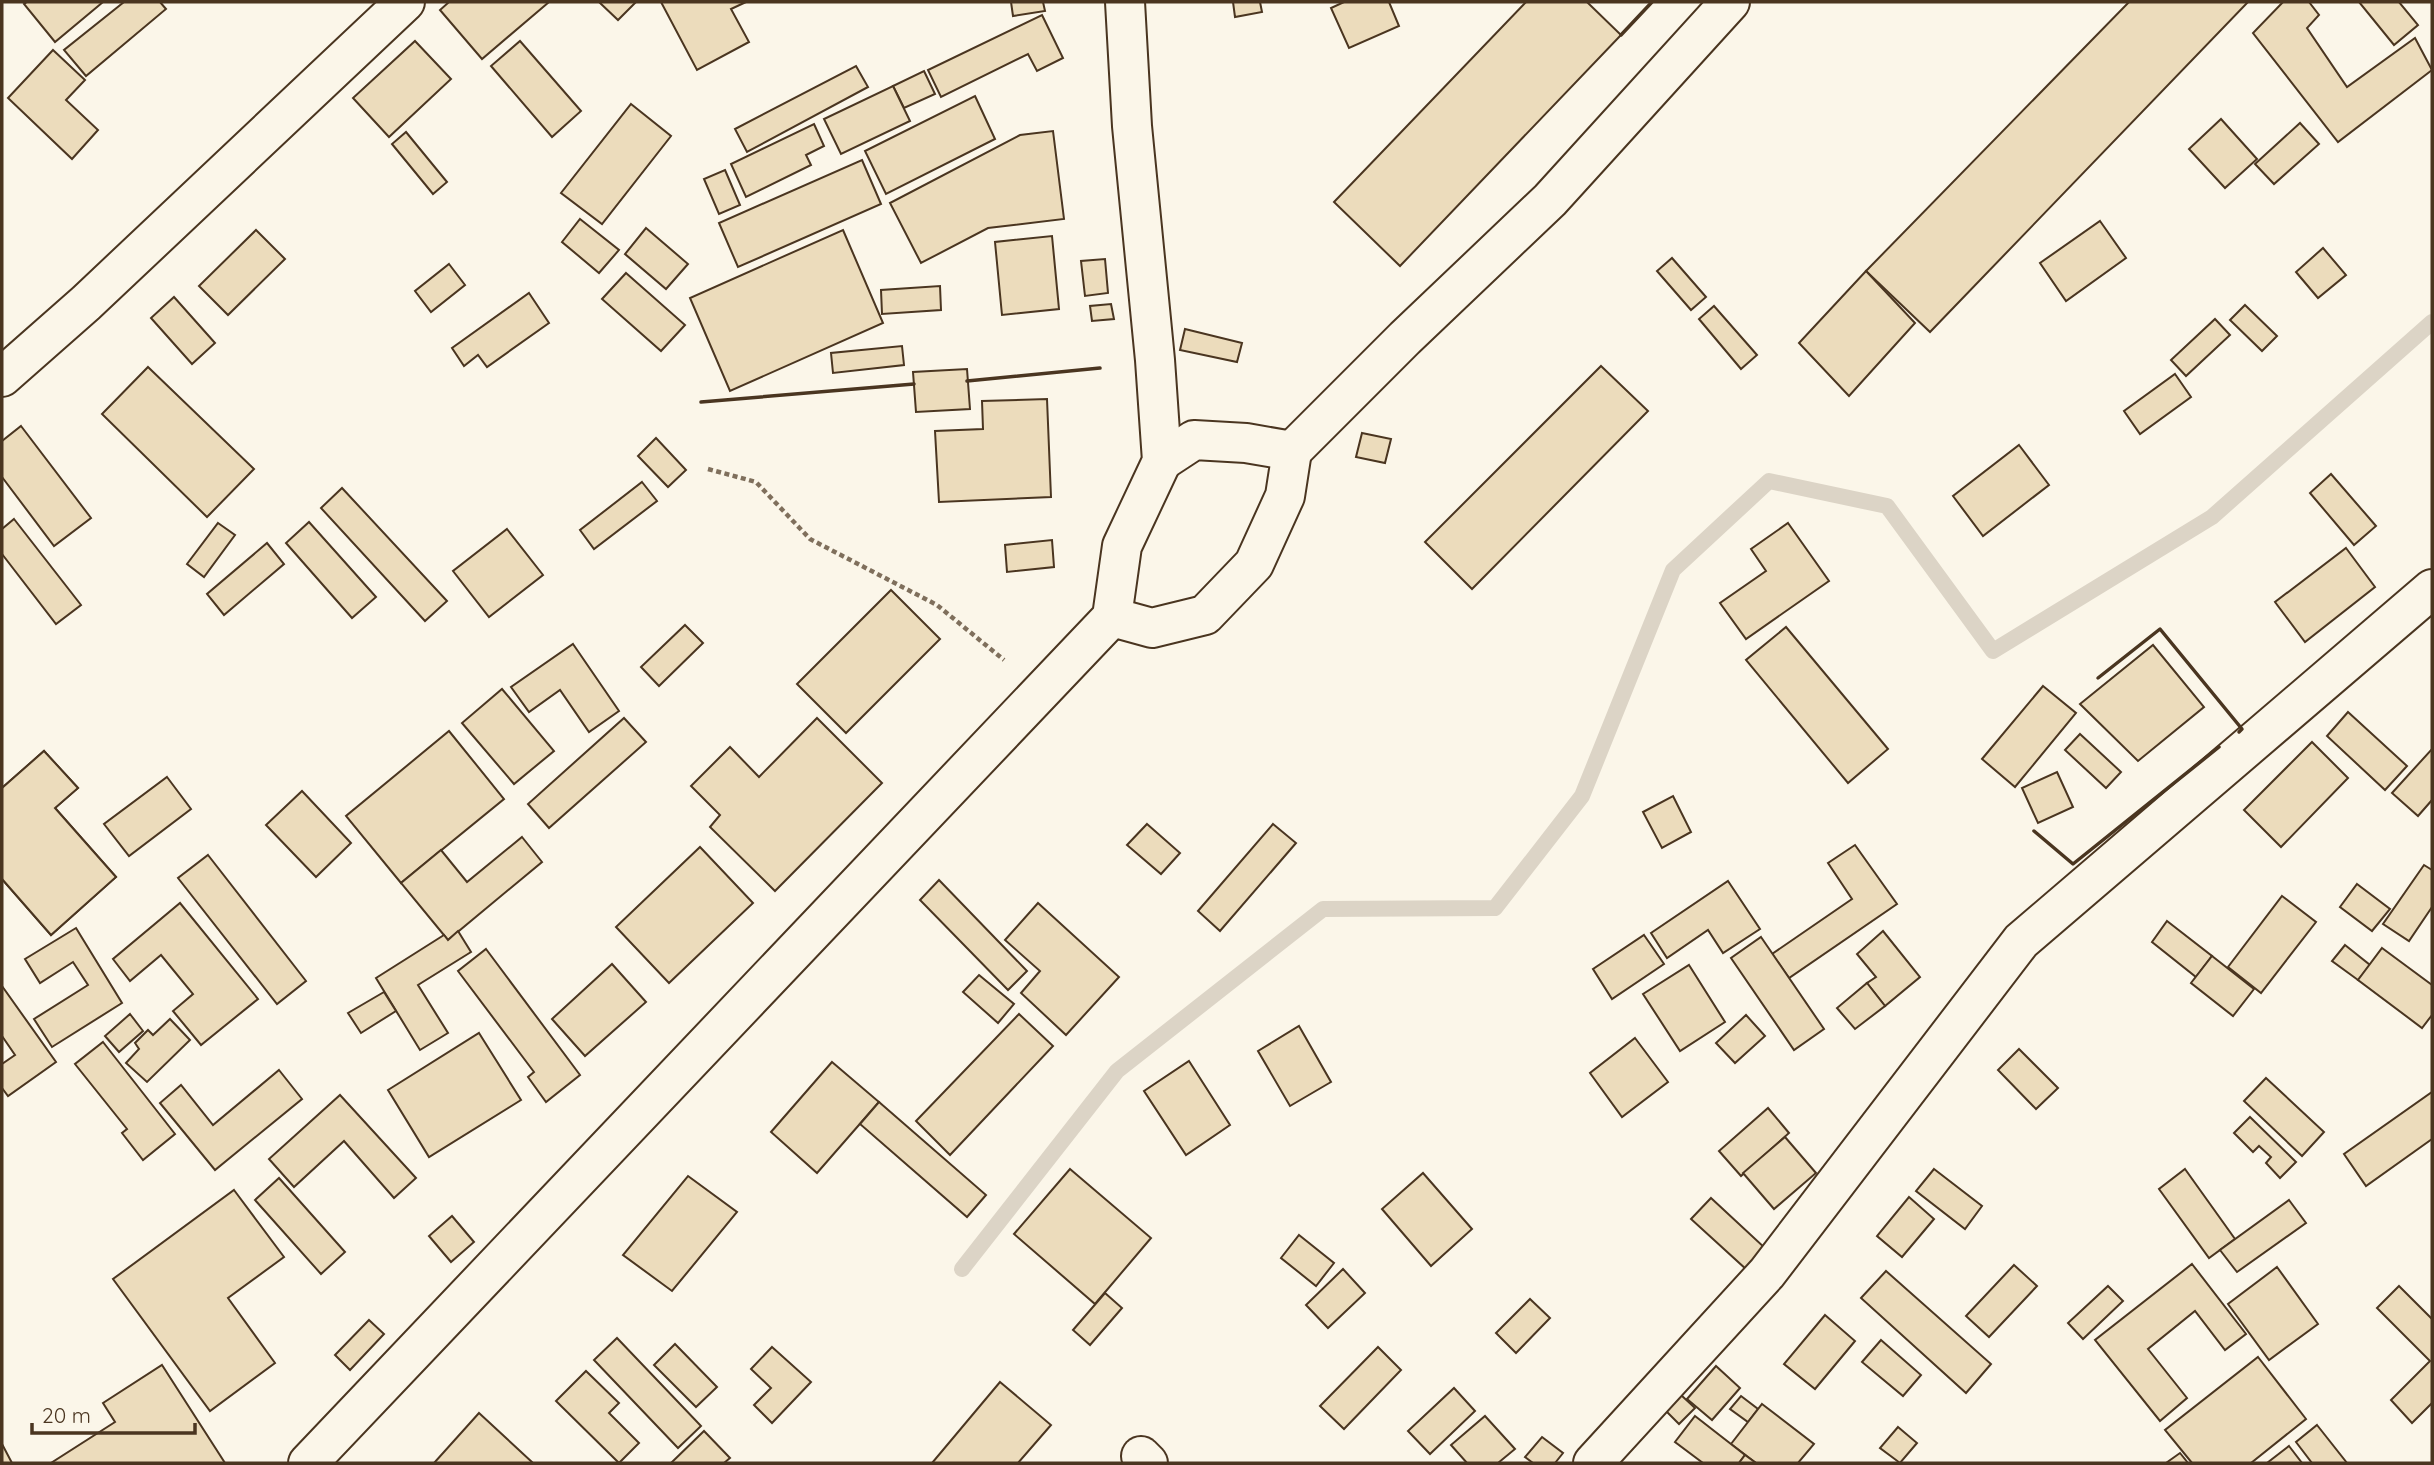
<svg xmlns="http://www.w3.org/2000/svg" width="2434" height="1465" viewBox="0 0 2434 1465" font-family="Quicksand,sans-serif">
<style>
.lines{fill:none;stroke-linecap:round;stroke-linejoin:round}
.stream{stroke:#dcd4c6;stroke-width:16}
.building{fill:#ecdcbc;stroke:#4a3520;stroke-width:2}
.minor-casing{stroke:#4a3520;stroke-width:42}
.path{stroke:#7f6f5c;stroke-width:4.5;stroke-dasharray:5 3.5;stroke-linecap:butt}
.minor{stroke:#fbf6e9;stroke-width:38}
.wall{stroke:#4a3520;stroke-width:3.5}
</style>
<rect width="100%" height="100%" fill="#fbf6e9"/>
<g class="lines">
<!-- stream -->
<path class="stream" d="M962 1269 1117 1071 1323 909 1495 908 1582 796 1673 570 1769 481 1887 506 1993 651 2212 517 2432 322"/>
</g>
<!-- building -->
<g class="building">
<path d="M27 2H103L55 42 24 4Z"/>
<path d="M124 2H160L166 9 86 76 64 50Z"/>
<path d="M449 2H549L482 59 440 10Z"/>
<path d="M599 2H636L618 20Z"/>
<path d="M661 2H746L731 9 749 42 697 70Z"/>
<path d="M1011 2H1043L1045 11 1013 16Z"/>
<path d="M1233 2H1260L1262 12 1235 17Z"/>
<path d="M1344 2H1389L1399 26 1349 48 1331 8Z"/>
<path d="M1526 2H1587L1621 35 1400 266 1334 202Z"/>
<path d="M2129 2H2248L1930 332 1866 271Z"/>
<path d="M2283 2H2309L2319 15 2307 28 2347 87 2415 38 2432 70 2338 142 2253 33Z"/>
<path d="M2359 2H2399L2418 25 2394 45Z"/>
<path d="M1042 15 1063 58 1037 71 1028 54 941 97 928 70Z"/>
<path d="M415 41 451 79 389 137 353 98Z"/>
<path d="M520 41 581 111 552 137 491 66Z"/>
<path d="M53 50 85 80 66 100 98 130 72 159 8 98Z"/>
<path d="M856 66 868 87 747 152 735 129Z"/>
<path d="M924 71 935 94 904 108 893 86Z"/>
<path d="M893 86 910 121 841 154 824 119Z"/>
<path d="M975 96 995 139 886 194 865 151Z"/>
<path d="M631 104 671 136 602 224 561 193Z"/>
<path d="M2221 119 2257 159 2225 188 2189 149Z"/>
<path d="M2300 123 2319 144 2274 184 2255 164Z"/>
<path d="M814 124 824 146 806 155 811 165 746 197 731 164Z"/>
<path d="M1053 131 1064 219 988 228 921 263 890 203 1020 135Z"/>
<path d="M406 132 447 182 433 194 392 144Z"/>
<path d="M862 160 881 204 738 267 719 223Z"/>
<path d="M725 170 740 205 719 214 704 179Z"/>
<path d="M580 219 619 250 599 273 562 242Z"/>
<path d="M2100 221 2126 258 2066 301 2040 263Z"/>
<path d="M646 228 688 264 666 289 625 254Z"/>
<path d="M256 230 285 259 228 315 199 286Z"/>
<path d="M843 230 883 323 730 391 690 298Z"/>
<path d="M1052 236 1059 309 1002 315 995 242Z"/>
<path d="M2323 248 2346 275 2318 298 2296 272Z"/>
<path d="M1672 258 1706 297 1691 310 1657 271Z"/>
<path d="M1105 259 1108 293 1085 296 1081 261Z"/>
<path d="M449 264 465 285 431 312 415 291Z"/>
<path d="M1866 271 1915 323 1849 396 1799 343Z"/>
<path d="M626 273 685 325 661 351 602 299Z"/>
<path d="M940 286 941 310 882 314 881 290Z"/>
<path d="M529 293 549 323 487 367 478 355 464 366 452 348Z"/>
<path d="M174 297 215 343 192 364 151 318Z"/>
<path d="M1111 304 1114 319 1092 321 1090 306Z"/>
<path d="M2245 305 2277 336 2262 351 2230 320Z"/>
<path d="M1714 306 1757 355 1741 369 1699 319Z"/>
<path d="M2215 319 2230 335 2186 376 2171 360Z"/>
<path d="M1185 329 1242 343 1237 362 1180 350Z"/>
<path d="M902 346 904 365 833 373 831 353Z"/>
<path d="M1601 366 1648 411 1472 589 1425 542Z"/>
<path d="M148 367 254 469 207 517 102 414Z"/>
<path d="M967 369 970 409 916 412 913 372Z"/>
<path d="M2175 374 2191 397 2140 434 2124 411Z"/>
<path d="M1047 399 1051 497 939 502 935 431 983 429 982 401Z"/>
<path d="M21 426 91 518 54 546 2 477V441Z"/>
<path d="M1362 433 1391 439 1385 463 1356 457Z"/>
<path d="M656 438 686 470 668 487 638 456Z"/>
<path d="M2019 445 2049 485 1983 536 1953 496Z"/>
<path d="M2331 474 2376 526 2354 545 2310 493Z"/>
<path d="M642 482 657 501 594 549 580 530Z"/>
<path d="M342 488 447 601 425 621 321 508Z"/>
<path d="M14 519 81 605 56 624 2 554V529Z"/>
<path d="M309 522 376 597 352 618 286 543Z"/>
<path d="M218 523 235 535 204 577 187 564Z"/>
<path d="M1788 523 1829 581 1746 639 1720 603 1766 571 1751 549Z"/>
<path d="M507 529 543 575 489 617 453 571Z"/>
<path d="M1052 540 1054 567 1007 572 1005 545Z"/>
<path d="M267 543 284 564 224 615 207 594Z"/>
<path d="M2346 548 2375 587 2305 642 2275 602Z"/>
<path d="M891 590 940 639 846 733 797 684Z"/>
<path d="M685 625 703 643 659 686 641 667Z"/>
<path d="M1786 627 1888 749 1848 783 1746 660Z"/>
<path d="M573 644 619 711 589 732 560 690 529 712 511 687Z"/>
<path d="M2153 645 2204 707 2138 761 2080 704Z"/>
<path d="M2043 686 2076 713 2015 787 1982 759Z"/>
<path d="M502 689 554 751 514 784 462 723Z"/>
<path d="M2348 712 2407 766 2385 790 2327 736Z"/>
<path d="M624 718 646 742 549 828 528 804Z"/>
<path d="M817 718 882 783 775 891 710 827 720 815 691 786 730 747 759 777Z"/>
<path d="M449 731 504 799 401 883 346 816Z"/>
<path d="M2080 734 2121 772 2106 788 2065 750Z"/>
<path d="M2312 742 2348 778 2281 847 2244 810Z"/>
<path d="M2432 749V800L2418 816 2392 793Z"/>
<path d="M44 751 78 788 55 808 116 877 51 935 2 879V788Z"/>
<path d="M44 751 78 788 55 808 116 877 51 935 2 879V788Z"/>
<path d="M2057 772 2073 807 2038 823 2022 788Z"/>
<path d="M167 777 191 809 129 856 104 824Z"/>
<path d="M302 791 351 843 316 877 266 825Z"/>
<path d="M1673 796 1691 832 1662 848 1643 812Z"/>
<path d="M1147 824 1180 853 1161 874 1127 845Z"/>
<path d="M1273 824 1296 843 1220 931 1198 911Z"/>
<path d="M522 837 542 862 448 940 401 883 441 850 467 882Z"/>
<path d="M1855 845 1897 904 1789 978 1772 954 1852 899 1828 863Z"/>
<path d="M700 847 753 903 669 983 616 927Z"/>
<path d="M208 855 306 981 277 1004 178 878Z"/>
<path d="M2424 865 2432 870V907L2409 941 2383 924Z"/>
<path d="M939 880 1027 971 1008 990 920 900Z"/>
<path d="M1728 881 1760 929 1723 953 1708 930 1667 958 1651 933Z"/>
<path d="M2357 884 2390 909 2372 931 2340 907Z"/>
<path d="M2282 896 2316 922 2261 993 2228 967Z"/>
<path d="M180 903 258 999 201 1045 173 1011 193 994 161 955 130 981 113 959Z"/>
<path d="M1038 903 1119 977 1066 1035 1021 993 1040 971 1005 940Z"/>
<path d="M2167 921 2212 956 2196 977 2152 942Z"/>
<path d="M76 928 122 1003 52 1047 34 1019 88 985 73 962 40 983 25 959Z"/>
<path d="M458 931 471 952 418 985 448 1033 420 1050 376 978 444 935 448 940Z"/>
<path d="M1883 931 1920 977 1885 1006 1867 983 1876 977 1857 954Z"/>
<path d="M1644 935 1664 964 1612 999 1593 969Z"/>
<path d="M1761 937 1824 1029 1794 1050 1731 958Z"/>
<path d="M2345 945 2370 965 2358 980 2332 961Z"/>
<path d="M2382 948 2432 985V1015L2422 1028 2358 980Z"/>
<path d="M486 949 580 1075 546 1102 528 1077 534 1072 458 971Z"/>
<path d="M2212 956 2254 989 2233 1016 2191 983Z"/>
<path d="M612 964 646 1002 585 1056 552 1019Z"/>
<path d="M1689 965 1725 1022 1680 1051 1643 994Z"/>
<path d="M979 975 1014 1004 998 1023 963 992Z"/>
<path d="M1867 983 1885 1006 1855 1029 1837 1008Z"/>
<path d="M2 986 56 1062 8 1096 2 1088V1064L15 1055 2 1036Z"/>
<path d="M384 992 396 1011 361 1033 348 1013Z"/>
<path d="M130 1014 143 1031 119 1052 105 1036Z"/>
<path d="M1019 1014 1053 1046 950 1155 916 1121Z"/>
<path d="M1746 1015 1765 1036 1735 1063 1716 1043Z"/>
<path d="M170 1019 190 1040 147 1082 126 1063 139 1049 135 1043 148 1030 153 1035Z"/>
<path d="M1299 1026 1331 1082 1290 1106 1258 1051Z"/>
<path d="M479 1033 521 1100 429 1157 388 1090Z"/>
<path d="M1635 1038 1668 1082 1622 1117 1590 1073Z"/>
<path d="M103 1042 175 1134 143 1160 122 1133 127 1129 75 1064Z"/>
<path d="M2019 1049 2058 1088 2036 1109 1998 1070Z"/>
<path d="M1189 1061 1230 1125 1186 1155 1144 1091Z"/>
<path d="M832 1062 879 1102 817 1173 771 1132Z"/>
<path d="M279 1070 302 1099 215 1170 160 1103 181 1085 213 1125Z"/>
<path d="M2266 1078 2324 1132 2302 1156 2244 1101Z"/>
<path d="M2432 1092V1139L2366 1186 2344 1154Z"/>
<path d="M340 1095 416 1178 394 1198 344 1141 294 1187 269 1159Z"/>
<path d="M879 1102 986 1195 967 1217 860 1124Z"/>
<path d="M1768 1108 1789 1133 1741 1176 1719 1151Z"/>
<path d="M2250 1117 2296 1162 2280 1178 2266 1163 2271 1157 2259 1146 2253 1152 2234 1133Z"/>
<path d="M1785 1137 1816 1173 1774 1209 1743 1173Z"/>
<path d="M1070 1169 1151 1238 1095 1304 1014 1234Z"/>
<path d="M1934 1169 1982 1206 1965 1229 1916 1191Z"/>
<path d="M2185 1169 2235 1239 2209 1258 2159 1189Z"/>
<path d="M1423 1173 1472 1229 1431 1266 1382 1209Z"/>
<path d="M688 1176 737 1212 672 1291 623 1255Z"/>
<path d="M279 1178 345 1252 321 1274 255 1200Z"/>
<path d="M234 1190 284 1257 228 1298 275 1363 210 1411 113 1279Z"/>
<path d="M1909 1197 1934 1219 1902 1257 1877 1236Z"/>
<path d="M1711 1198 1766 1249 1747 1270 1691 1219Z"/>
<path d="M2289 1200 2306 1223 2237 1272 2220 1250Z"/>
<path d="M452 1216 474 1242 451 1262 429 1236Z"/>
<path d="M1299 1235 1334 1263 1316 1286 1281 1258Z"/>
<path d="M2192 1264 2246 1334 2225 1350 2195 1311 2148 1349 2187 1398 2160 1421 2095 1340Z"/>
<path d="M2014 1265 2037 1286 1989 1337 1966 1316Z"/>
<path d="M2277 1267 2318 1324 2269 1360 2228 1304Z"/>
<path d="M1343 1269 1365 1293 1328 1328 1306 1305Z"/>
<path d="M1886 1271 1991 1364 1966 1393 1861 1298Z"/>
<path d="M2108 1286 2123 1301 2083 1339 2068 1323Z"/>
<path d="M2399 1286 2432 1319V1403L2412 1423 2391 1400 2430 1361 2377 1308Z"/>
<path d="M1105 1293 1122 1308 1090 1345 1073 1330Z"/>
<path d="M1530 1299 1550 1318 1516 1353 1496 1333Z"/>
<path d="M1825 1315 1855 1341 1815 1389 1784 1364Z"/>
<path d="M369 1320 384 1334 350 1370 335 1355Z"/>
<path d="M617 1338 701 1426 678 1448 594 1360Z"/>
<path d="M1881 1340 1921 1375 1903 1396 1862 1362Z"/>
<path d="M675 1344 717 1387 696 1407 654 1365Z"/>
<path d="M772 1347 811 1382 772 1423 754 1405 771 1388 751 1369Z"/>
<path d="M1378 1347 1401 1370 1344 1429 1320 1406Z"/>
<path d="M2258 1357 2306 1419 2251 1463H2192L2165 1430Z"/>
<path d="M162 1365 225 1463H51L115 1422 103 1403Z"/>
<path d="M1716 1366 1740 1388 1712 1420 1687 1399Z"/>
<path d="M586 1371 619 1403 609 1413 639 1443 619 1463 556 1401Z"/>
<path d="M1000 1382 1051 1425 1018 1463H932Z"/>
<path d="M1454 1388 1475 1411 1430 1454 1408 1431Z"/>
<path d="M1681 1395 1695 1408 1679 1424 1666 1411Z"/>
<path d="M1741 1396 1758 1409 1748 1422 1730 1409Z"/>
<path d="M1762 1404 1814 1444 1798 1463H1756L1731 1444Z"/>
<path d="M479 1413 533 1463H434Z"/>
<path d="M1485 1416 1515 1449 1498 1463H1467L1451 1445Z"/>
<path d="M1695 1416 1745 1455 1739 1463H1703L1675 1442Z"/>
<path d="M2317 1425 2347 1463H2312L2296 1442Z"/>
<path d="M1898 1427 1917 1443 1900 1463 1880 1448Z"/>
<path d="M704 1431 730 1458 724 1463H671Z"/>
<path d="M1542 1437 1563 1453 1555 1463H1533L1525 1457Z"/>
<path d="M2 1444 12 1463H2Z"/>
<path d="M2289 1446 2302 1463H2267Z"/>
<path d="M2180 1453 2188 1463H2166Z"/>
<path d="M1745 1455 1756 1463H1739Z"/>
</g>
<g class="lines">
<defs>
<g id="minor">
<path d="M2 377 86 303 405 2"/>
<path d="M1292 451 1405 338 1550 200 1730 2"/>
<path d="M1112 617 1152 628 1205 615 1254 564 1285 496 1292 451 1246 443 1194 440 1162 461"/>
<path d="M1141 1456 1148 1463"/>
<path d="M308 1463 1112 617 1122 546 1162 461 1155 360 1132 126 1125 2"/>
<path d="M1593 1463 1767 1273 2021 941 2432 589"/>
</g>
</defs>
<!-- minor casing -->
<use href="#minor" class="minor-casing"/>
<!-- path -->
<path class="path" d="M708 469 756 482 810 539 937 605 1004 660"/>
<!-- minor -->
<use href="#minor" class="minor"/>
<!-- wall -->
<g class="wall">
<path d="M1621 35 1652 2"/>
<path d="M967 381 1100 368"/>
<path d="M701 402 914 384"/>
<path d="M2098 678 2160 629 2242 729 2239 732"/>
<path d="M2034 831 2073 864 2219 747"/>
</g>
</g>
<!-- border -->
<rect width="2434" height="1465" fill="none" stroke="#4a3520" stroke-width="7"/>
<!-- scale -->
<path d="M32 1423v10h163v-10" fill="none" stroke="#4a3520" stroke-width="3.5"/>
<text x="42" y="1423" font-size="21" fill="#4a3520" stroke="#fbf6e9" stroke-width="5" paint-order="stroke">20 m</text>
</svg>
